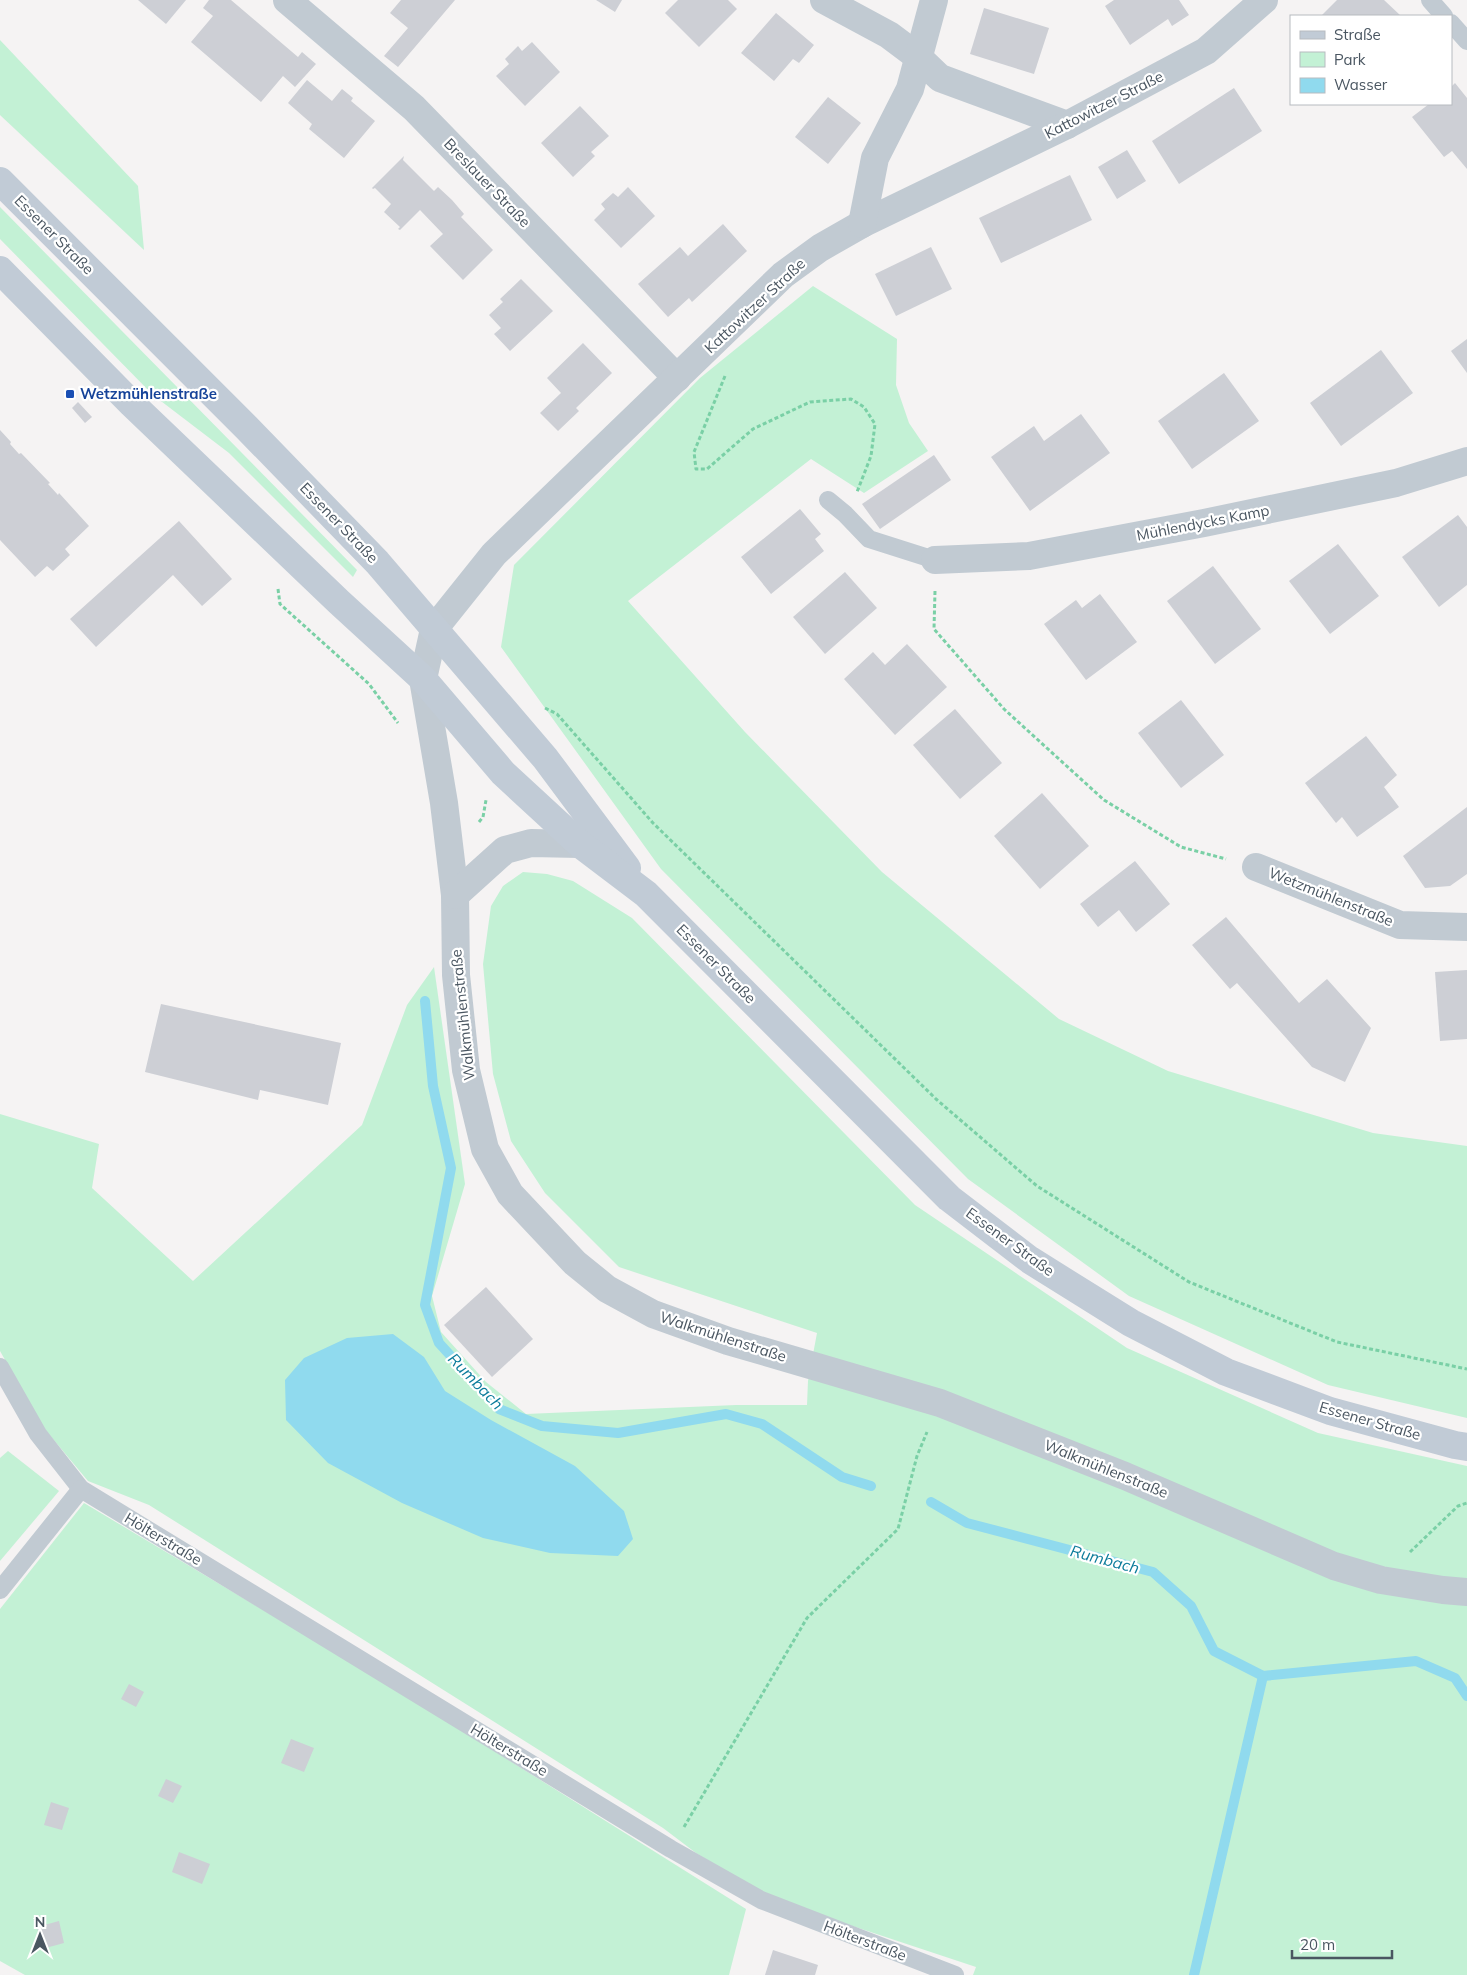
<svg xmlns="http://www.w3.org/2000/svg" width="1467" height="1975" viewBox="0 0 1467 1975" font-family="Mulish,sans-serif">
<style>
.green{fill:#c3f1d5}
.water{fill:#90daee}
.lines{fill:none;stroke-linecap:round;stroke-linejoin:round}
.stream{stroke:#90daee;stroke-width:10}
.building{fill:#cdcfd5}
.path{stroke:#7ad0a6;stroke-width:3;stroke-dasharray:4 2.5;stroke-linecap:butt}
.service{stroke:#c1cad2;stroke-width:18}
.minor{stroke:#c1cad2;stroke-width:28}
.secondary{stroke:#c1cbd6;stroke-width:28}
.transit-dot{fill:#1a4fb4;stroke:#fff;stroke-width:2}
.labels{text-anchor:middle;stroke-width:4.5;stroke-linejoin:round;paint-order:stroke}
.street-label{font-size:15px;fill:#4a5661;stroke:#fff}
.transit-label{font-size:15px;font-weight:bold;fill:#164399;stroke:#fff;text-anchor:start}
.water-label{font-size:16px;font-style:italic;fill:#0c7c9b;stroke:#fff}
</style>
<rect width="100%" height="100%" fill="#f5f3f3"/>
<!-- green -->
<g class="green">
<path d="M0 40 138 186 144 250 0 115Z"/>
<path d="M0 207 357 570 353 577 229 453 153 395 0 239Z"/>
<path d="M813 286 897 339 896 385 909 423 928 451 864 493 811 459 628 601 745 732 882 872 1059 1019 1168 1071 1373 1133 1467 1146V1418L1328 1385 1129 1296 968 1179 661 869 501 647 514 565 700 378Z"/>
<path d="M523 872 547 874 573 881 632 918 915 1205 1127 1348 1318 1433 1467 1466V1975H973L976 1967 771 1899 696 1853 663 1828 149 1505 88 1481 43 1427 0 1351V1114L99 1144 92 1188 193 1281 362 1125 407 1005 434 967 465 1184 432 1296 441 1332 486 1382 526 1414 736 1405H807L808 1381 817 1333 619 1267 545 1193 511 1141 493 1074 483 964 491 906 503 886Z"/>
<path d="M8 1451 59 1491 0 1561V1458Z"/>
<path d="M84 1503 389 1685 746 1909 729 1975H25L0 1961V1609Z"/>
</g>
<!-- water -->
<path class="water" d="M393 1334 424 1357 445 1391 491 1420 575 1466 624 1511 633 1539 618 1556 550 1553 483 1538 402 1503 328 1463 286 1420 285 1380 304 1358 347 1338Z"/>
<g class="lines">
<!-- stream -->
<g class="stream">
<path d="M425 1001 433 1086 451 1168 425 1305 439 1343 499 1409 542 1426 618 1433 726 1414 762 1424 842 1477 871 1486"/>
<path d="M931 1502 967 1523 1153 1572 1191 1606 1214 1651 1263 1676 1416 1661 1455 1678 1467 1696"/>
<path d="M1194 1975 1263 1676"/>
</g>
</g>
<!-- building -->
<g class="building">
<path d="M138 0H186L166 24Z"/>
<path d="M209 0H231L298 57 302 52 316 64 295 87 283 76 261 102 191 42 213 16 203 8Z"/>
<path d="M401 0H455L398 67 384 56 408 28 390 13Z"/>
<path d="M596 0H622L615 12Z"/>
<path d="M678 0H728L737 9 699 47 665 13Z"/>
<path d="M1114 0H1179L1189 15 1172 26 1168 19 1130 45 1105 6Z"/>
<path d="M1337 0H1384L1401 16H1321Z"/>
<path d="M984 8 1049 28 1034 74 970 54Z"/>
<path d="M776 13 814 45 799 63 793 59 774 81 741 53Z"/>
<path d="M532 42 560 72 525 106 496 76 509 64 505 59 518 46 522 51Z"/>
<path d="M307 80 332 101 342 89 353 98 351 101 375 121 344 158 309 129 312 124 288 103Z"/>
<path d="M1455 83 1467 98V169L1452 151 1444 157 1412 117 1429 104H1451V87Z"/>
<path d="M1234 88 1262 131 1179 184 1152 141Z"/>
<path d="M828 97 861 123 828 164 795 137Z"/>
<path d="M580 106 609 136 591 152 595 156 573 177 541 143Z"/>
<path d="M1127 150 1146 181 1117 199 1098 167Z"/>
<path d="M404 156 403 160 434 191 438 187 452 200 464 214 461 217 493 250 463 280 430 246 443 234 420 210 400 230 398 229 400 227 384 212 391 204 375 188 373 189 372 188Z"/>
<path d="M1070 175 1092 220 1001 263 979 218Z"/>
<path d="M628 187 655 216 621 248 594 220 605 209 601 204 613 193 618 197Z"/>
<path d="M723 224 747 251 692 302 689 298 668 317 638 284 680 247 688 256Z"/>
<path d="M931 247 952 289 896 316 875 274Z"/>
<path d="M521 279 553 311 510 351 494 334 501 328 489 315 503 302 500 299Z"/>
<path d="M1467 339V373L1451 351Z"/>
<path d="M583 343 612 373 576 408 579 411 558 431 540 413 561 393 547 378Z"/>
<path d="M1381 350 1413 393 1341 446 1310 403Z"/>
<path d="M1224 373 1259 421 1192 469 1158 421Z"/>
<path d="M78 402 92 417 85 423 72 408Z"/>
<path d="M1081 414 1110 453 1030 511 991 457 1034 426 1044 441Z"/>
<path d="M0 430 11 442 10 444 19 454 21 453 50 483 48 484 58 495 59 493 89 526 65 549 70 555 53 571 47 566 35 577 0 540Z"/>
<path d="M934 455 951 480 880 529 862 504Z"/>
<path d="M800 509 821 534 815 539 824 551 771 594 741 557Z"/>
<path d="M1458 515 1467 527V585L1439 607 1402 557Z"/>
<path d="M179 521 232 579 202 606 173 575 96 647 70 619Z"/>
<path d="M1338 544 1379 596 1330 634 1289 581Z"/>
<path d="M1213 566 1261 629 1215 664 1167 601Z"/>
<path d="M845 572 877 608 825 654 793 617Z"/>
<path d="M1100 594 1137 642 1086 680 1044 624 1076 600 1082 608Z"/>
<path d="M907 644 947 687 895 735 844 679 873 652 885 665Z"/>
<path d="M1181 700 1224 755 1181 788 1138 733Z"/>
<path d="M955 709 1002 763 960 799 913 745Z"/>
<path d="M1366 736 1397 775 1384 787 1399 807 1357 837 1342 817 1336 823 1305 783Z"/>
<path d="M1042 793 1089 846 1040 889 994 836Z"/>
<path d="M1467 807V874L1450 886 1425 888 1403 856Z"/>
<path d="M1135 861 1170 904 1136 932 1119 910 1098 927 1080 904Z"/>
<path d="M1226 917 1299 1003 1327 979 1371 1028 1345 1082 1312 1067 1237 983 1230 989 1192 945Z"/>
<path d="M1467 970V1039L1440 1041 1435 972Z"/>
<path d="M161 1004 341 1043 328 1105 260 1090 258 1100 145 1072Z"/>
<path d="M486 1287 533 1339 492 1377 444 1325Z"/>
<path d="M129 1684 144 1692 136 1707 121 1699Z"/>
<path d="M291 1739 314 1748 304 1772 281 1763Z"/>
<path d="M166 1779 182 1786 173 1803 158 1796Z"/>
<path d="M51 1802 69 1808 62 1830 44 1825Z"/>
<path d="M179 1852 210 1864 202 1884 172 1872Z"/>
<path d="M59 1921 64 1943 42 1949 37 1927Z"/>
<path d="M773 1950 818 1965 815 1975H765Z"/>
</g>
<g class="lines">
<!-- path -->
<g class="path">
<path d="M725 376 694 452 696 469H707L753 429 810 402 851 399 864 407 875 424 871 456 857 492"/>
<path d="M278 589 280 604 369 684 398 723"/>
<path d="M935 591 934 629 1004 709 1104 800 1181 847 1226 859"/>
<path d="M545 708 557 714 653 823 936 1099 1037 1186 1189 1282 1337 1342 1467 1369"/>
<path d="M479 822 483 817 486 800"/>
<path d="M1410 1552 1458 1506 1467 1503"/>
<path d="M684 1827 807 1618 898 1529 917 1456 927 1432"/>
</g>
<!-- service -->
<g class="service">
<path d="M1430 0 1444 16"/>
<path d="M1451 23 1467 41"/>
<path d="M828 500 845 514 869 539 935 560"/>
<path d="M0 1367 38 1434 81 1489 671 1849 761 1900 955 1975"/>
<path d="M0 1590 81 1489"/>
</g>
<!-- minor -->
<g class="minor">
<path d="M287 0 414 108 677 378"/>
<path d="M824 0 889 35 917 56 940 78 1067 125"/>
<path d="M1264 0 1206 51 1067 125 862 224 820 248 783 275 494 554 434 629 423 679 444 803 455 895 456 975 466 1070 485 1149 510 1194 575 1263 607 1289 653 1314 728 1341 940 1403 1125 1476 1334 1566 1381 1580 1443 1590 1467 1592"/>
<path d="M862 224 875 158 910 89 934 0"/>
<path d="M935 560 1029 556 1204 523 1396 483 1467 461"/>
<path d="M1256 867 1400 925 1467 927"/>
<path d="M455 895 505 850 531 843 580 844"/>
</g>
<!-- secondary -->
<g class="secondary">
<path d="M0 181 246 427 377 562 545 758 627 868"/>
<path d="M0 270 132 404 339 602 423 679 503 773 580 844 646 894 949 1198 1030 1260 1131 1323 1226 1372 1330 1411 1455 1445 1467 1447"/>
</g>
</g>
<!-- markers -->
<rect class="transit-dot" x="65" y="389" width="10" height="10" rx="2.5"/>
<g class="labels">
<!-- street labels -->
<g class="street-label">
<text transform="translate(1104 105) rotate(-27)" y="5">Kattowitzer Straße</text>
<text transform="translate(487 183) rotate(46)" y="5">Breslauer Straße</text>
<text transform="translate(54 235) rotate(45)" y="5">Essener Straße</text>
<text transform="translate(755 306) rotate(-43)" y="5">Kattowitzer Straße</text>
<text transform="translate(339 523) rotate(46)" y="5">Essener Straße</text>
<text transform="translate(1203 523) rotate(-11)" y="5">Mühlendycks Kamp</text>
<text transform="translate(1331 897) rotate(22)" y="5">Wetzmühlenstraße</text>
<text transform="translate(716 964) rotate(45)" y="5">Essener Straße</text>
<text transform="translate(463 1015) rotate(-96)" y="5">Walkmühlenstraße</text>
<text transform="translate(1010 1242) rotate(36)" y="5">Essener Straße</text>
<text transform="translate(723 1337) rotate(18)" y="5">Walkmühlenstraße</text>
<text transform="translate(1370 1421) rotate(16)" y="5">Essener Straße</text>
<text transform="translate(1106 1469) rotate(22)" y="5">Walkmühlenstraße</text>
<text transform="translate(163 1539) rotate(31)" y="5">Hölterstraße</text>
<text transform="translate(509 1750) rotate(31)" y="5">Hölterstraße</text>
<text transform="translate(865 1941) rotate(21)" y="5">Hölterstraße</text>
</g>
<!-- transit labels -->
<g class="transit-label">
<text x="80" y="399">Wetzmühlenstraße</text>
</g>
<!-- water labels -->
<g class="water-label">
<text transform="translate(476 1381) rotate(46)" y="6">Rumbach</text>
<text transform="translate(1105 1559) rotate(15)" y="6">Rumbach</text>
</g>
</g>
<!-- legend -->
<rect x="1290" y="15" width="162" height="90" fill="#ffffff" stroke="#b7bbc0"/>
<rect x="1300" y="31" width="25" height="8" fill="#c1cbd6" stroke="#b7bbc0"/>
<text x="1334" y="40" font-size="15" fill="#4a5661">Straße</text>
<rect x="1300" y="52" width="25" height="15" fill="#c3f1d5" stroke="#b7bbc0"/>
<text x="1334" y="65" font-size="15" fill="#4a5661">Park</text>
<rect x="1300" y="78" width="25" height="15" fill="#90daee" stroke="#b7bbc0"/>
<text x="1334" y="90" font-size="15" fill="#4a5661">Wasser</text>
<!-- north arrow -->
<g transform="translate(40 1935)" stroke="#ffffff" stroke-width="4" paint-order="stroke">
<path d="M0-4L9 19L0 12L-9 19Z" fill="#4a5661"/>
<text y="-8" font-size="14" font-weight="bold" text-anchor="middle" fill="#4a5661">N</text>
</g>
<!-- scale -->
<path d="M1292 1950v8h100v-8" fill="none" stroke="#4a5661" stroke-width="2.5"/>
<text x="1300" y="1950" font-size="15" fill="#4a5661" stroke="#ffffff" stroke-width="4" paint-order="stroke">20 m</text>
</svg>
